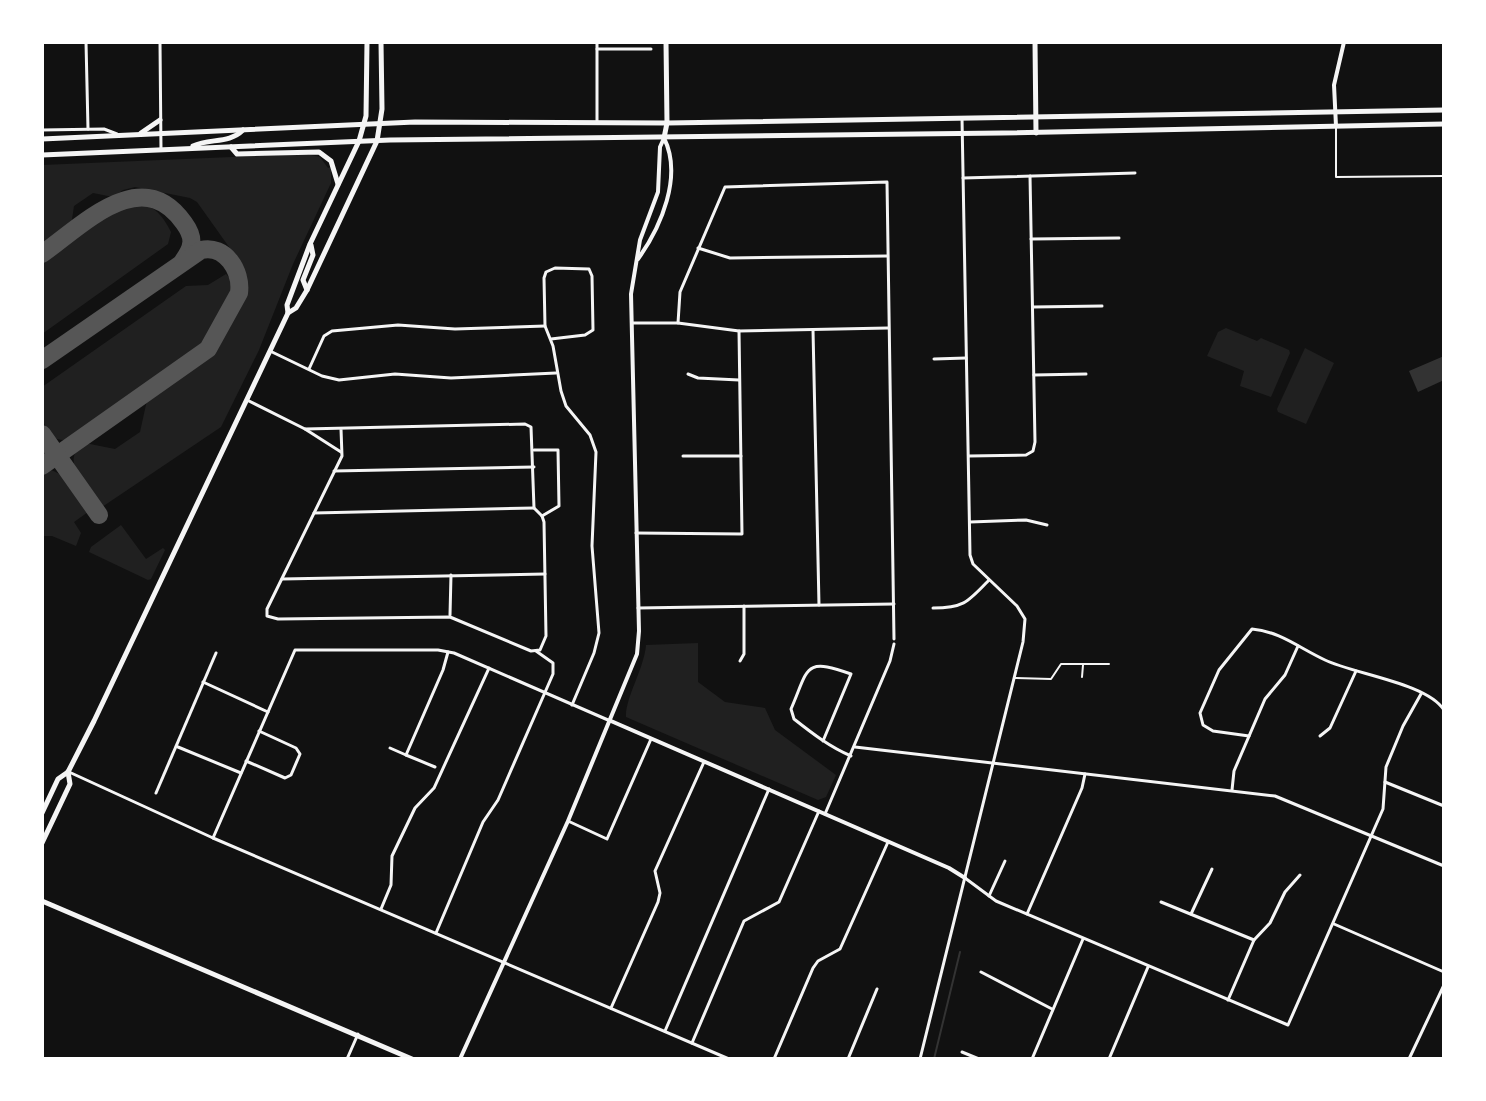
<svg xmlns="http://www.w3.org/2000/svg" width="1486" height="1101" viewBox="0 0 1486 1101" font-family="'IBM Plex Sans',sans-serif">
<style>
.green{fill:#202020}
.water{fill:#333}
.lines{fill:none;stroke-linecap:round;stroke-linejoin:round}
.stream{stroke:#333;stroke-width:2}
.taxiway{stroke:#565656;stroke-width:18}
.service{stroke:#f5f5f5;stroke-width:2}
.minor{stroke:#f5f5f5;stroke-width:3}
.tertiary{stroke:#f5f5f5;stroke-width:4}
.secondary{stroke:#f5f5f5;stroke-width:5}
.primary{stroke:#f5f5f5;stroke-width:5}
</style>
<rect width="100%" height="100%" fill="#111"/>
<!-- green -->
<g class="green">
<path d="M306 154 320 157 328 168 331 167V183L293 264 259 350 221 427 102 507 75 467C71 456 76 449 85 443L115 449 140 432 147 400 211 355 219 346 247 289 246 275 239 261 197 202 190 198 135 187 123 190 113 197 93 193 74 206 71 226 42 246V165Z"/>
<path d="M127 204C151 202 160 211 171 232L168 244 42 334V260L117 208Z"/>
<path d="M226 274 232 280 234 290 205 344 69 440C38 443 42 408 42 387L186 286 208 285Z"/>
<path d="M1226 328 1257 341 1261 338 1289 350 1290 353 1271 397 1240 386 1244 371 1207 356 1218 332Z"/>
<path d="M1305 348 1334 363 1306 424 1278 412 1277 409Z"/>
<path d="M49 470C67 472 78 498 88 512L74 522 81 533 76 546 52 536H42V473Z"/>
<path d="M121 525 146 559 163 548 165 550 151 579 148 580 89 552 91 547Z"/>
<path d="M698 643V682L725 702 765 708 775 730 836 775 826 797 818 800 626 717C625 698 644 669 646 645Z"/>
</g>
<!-- water -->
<path class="water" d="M1444 356V380L1418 392 1409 371Z"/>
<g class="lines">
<!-- stream -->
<path class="stream" d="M934 1059 960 952"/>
<!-- taxiway -->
<g class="taxiway">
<path d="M42 254C84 224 142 163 184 223 195 238 193 247 183 261"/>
<path d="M42 360 201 250C225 244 242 271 239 293L208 349 42 466"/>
<path d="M42 434 99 515"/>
</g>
<!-- service -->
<g class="service">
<path d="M1336 127V177L1444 176"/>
<path d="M1082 677 1083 665"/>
<path d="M1015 678 1051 679 1061 664H1109"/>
</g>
<!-- minor -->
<g class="minor">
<path d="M86 42 88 129"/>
<path d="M160 42 161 150"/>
<path d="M597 42V122"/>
<path d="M597 49H651"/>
<path d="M42 130 104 129 117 134"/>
<path d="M963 178 1135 173"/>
<path d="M1031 239 1119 238"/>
<path d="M698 248 730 258 887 256"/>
<path d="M1033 307 1102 306"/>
<path d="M632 323H678L739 331 888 328"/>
<path d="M678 323 680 292 725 187 887 182 894 639"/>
<path d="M813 330 819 605"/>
<path d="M551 339 585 335 593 330 592 276 589 269 555 268 546 272 544 278 545 326 553 346 561 391 566 406 590 435 596 452 592 546 599 633 594 653 572 705"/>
<path d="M270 351 322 376 339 380 395 374 451 378 556 373"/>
<path d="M934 359 966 358"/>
<path d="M309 369 324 336 332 331 398 325 455 329 545 326"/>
<path d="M688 374 698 378 739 380"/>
<path d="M1034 375 1086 374"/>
<path d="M247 400 305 429 341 452"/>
<path d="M305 429 525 424 531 427 534 508 542 516 544 522 546 636 540 650 531 651 450 617 278 619 267 616V609L342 456 341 429"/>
<path d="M534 450H558L559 506 542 516"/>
<path d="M683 456H741"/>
<path d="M969 456 1026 455 1033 451 1035 442 1030 176"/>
<path d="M334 471 534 467"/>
<path d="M314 513 534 508"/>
<path d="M970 522 1026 520 1047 525"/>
<path d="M636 533 742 534 739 331"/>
<path d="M282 579 545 574"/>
<path d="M638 608 894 604"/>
<path d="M933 608C964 608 968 602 989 580"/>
<path d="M450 615 451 575"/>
<path d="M740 661 744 654V606"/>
<path d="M203 682 268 712"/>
<path d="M1249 736 1213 731 1203 725 1200 713 1219 670 1252 629C1279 631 1301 649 1325 660 1354 674 1427 683 1444 710"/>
<path d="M1320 736 1330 728 1356 671"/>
<path d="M823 741 851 674C803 657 809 668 791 709L794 719C813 734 830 747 851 756"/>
<path d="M178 747 241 773"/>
<path d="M855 747 1275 796 1444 866"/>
<path d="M390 748 406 755"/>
<path d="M246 761 285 778 291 775 300 754 296 748 259 731"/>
<path d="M435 767 406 755 443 670 448 652"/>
<path d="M69 772 213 838 729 1059"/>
<path d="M1385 782 1444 806"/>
<path d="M1232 790 1234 771 1265 699 1285 675 1298 646"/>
<path d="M156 793 216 653"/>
<path d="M825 814 890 661 894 644"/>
<path d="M568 821 607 839 651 739"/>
<path d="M213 838 295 650H438L454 653 608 720"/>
<path d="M965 878 996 901 1288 1025 1383 809 1386 767 1403 726 1421 694"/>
<path d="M989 896 1005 861"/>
<path d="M1161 902 1254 940"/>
<path d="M381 909 391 885 392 856 415 808 434 788 489 668"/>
<path d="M1027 914 1082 788 1085 774"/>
<path d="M1191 914 1212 869"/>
<path d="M1334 924 1444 972"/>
<path d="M436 933 483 822 498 800 553 674V663L536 651"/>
<path d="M981 972 1052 1009"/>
<path d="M1228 1000 1254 940 1270 923 1285 892 1300 875"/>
<path d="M611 1008 658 902 660 893 655 871 704 762"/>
<path d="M665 1031 769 789"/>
<path d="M692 1043 744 921 779 902 819 811"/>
<path d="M962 1052 979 1059"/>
<path d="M347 1059 358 1034"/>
<path d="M774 1059 813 968 818 961 840 949 888 842"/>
<path d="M848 1059 877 989"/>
<path d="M920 1059 1023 642 1025 619 1017 606 973 564 970 555 962 118"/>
<path d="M1032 1059 1083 939"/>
<path d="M1109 1059 1148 967"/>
<path d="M1409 1059 1444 985"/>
</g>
<!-- tertiary -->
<g class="tertiary">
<path d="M1336 126 1334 85 1344 42"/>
<path d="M638 259C661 227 683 176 664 138"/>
<path d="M611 721 949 868 965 878"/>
<path d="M460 1059 568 821 637 654 639 631 631 294 640 240 658 192 660 147 664 138"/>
</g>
<!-- secondary -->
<g class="secondary">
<path d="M1035 42 1036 133"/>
<path d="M664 138 667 123 666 42"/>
<path d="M307 290 303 280 313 255 311 245"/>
<path d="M288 313 296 308 307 290 377 141 382 109 381 42"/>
<path d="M42 813 58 779 68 772 94 721 288 313 287 305 310 244 359 141 366 116 367 42"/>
<path d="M42 843 70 784 68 772"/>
<path d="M42 901 412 1059"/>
</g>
<!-- primary -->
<g class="primary">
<path d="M141 133 160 120"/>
<path d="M42 139 415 122 667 123 1444 110"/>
<path d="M193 146C210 138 229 144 243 130"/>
<path d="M231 147 237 154 319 152 331 161 338 184"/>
<path d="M42 155 390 140 1002 133 1444 124"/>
</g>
</g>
<!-- border -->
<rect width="1486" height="1101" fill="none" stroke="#ffffff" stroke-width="88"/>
</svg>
